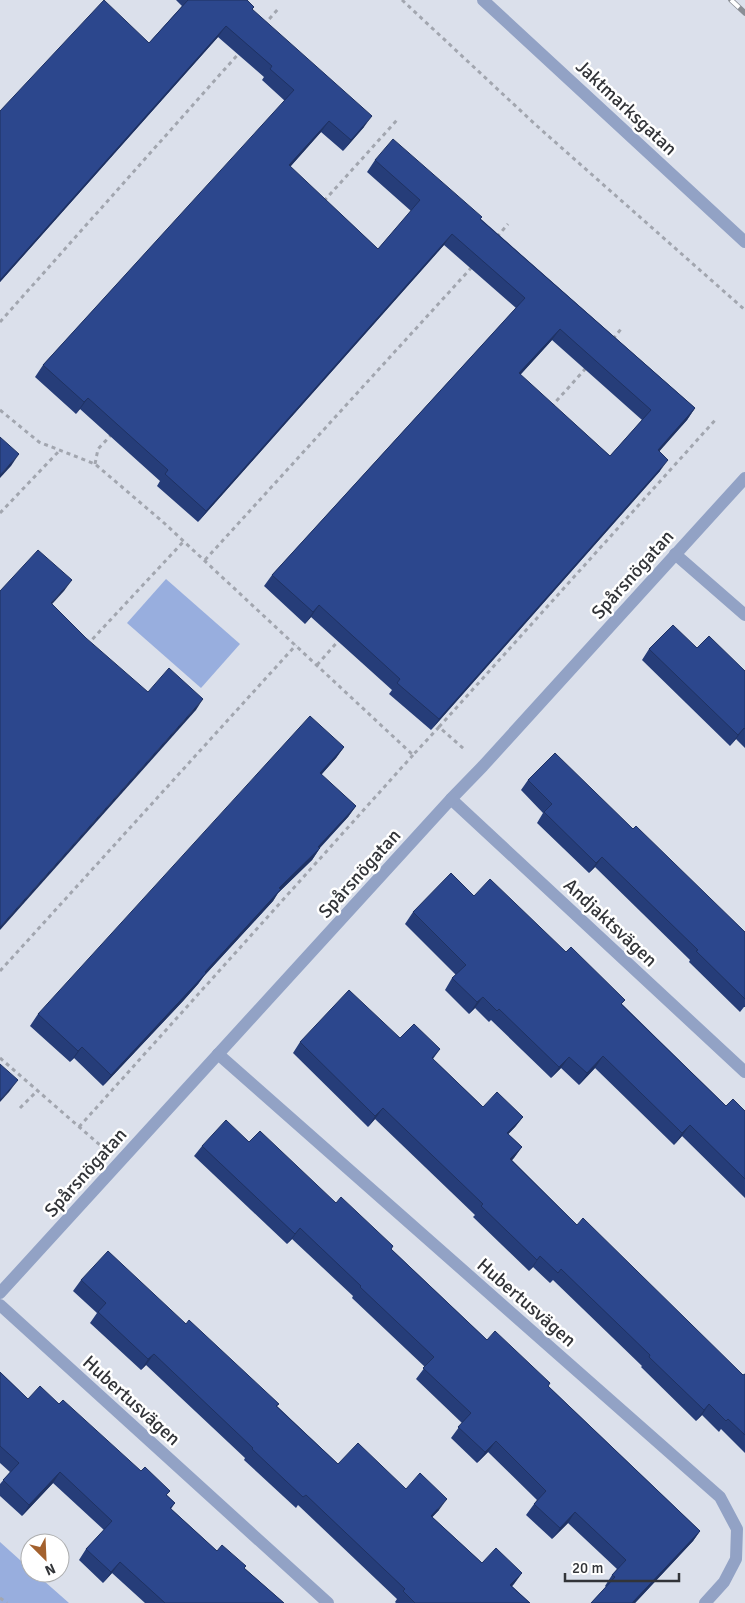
<svg xmlns="http://www.w3.org/2000/svg" width="745" height="1603" viewBox="0 0 745 1603" font-family="Signika,sans-serif">
<style>
.green{fill:#98aede}
.lines{fill:none;stroke-linecap:round;stroke-linejoin:round}
.path{stroke:#a2a6af;stroke-width:3;stroke-dasharray:4 4;stroke-linecap:butt}
.street{stroke:#92a2c5;stroke-width:12}
.rail-casing{stroke:#8a8e95;stroke-width:5.5}
.rail{stroke:#fff;stroke-width:4;stroke-dasharray:11;stroke-linecap:butt}
.wall{fill:#263d79;fill-rule:evenodd}
.shaded-wall{fill:#1f3263}
.building{fill:#2c478d;stroke:#1f3263;fill-rule:evenodd}
.labels{text-anchor:middle;stroke-width:5;stroke-linejoin:round;paint-order:stroke}
.street-label{font-size:19px;fill:#323438;stroke:#fff}
</style>
<rect width="100%" height="100%" fill="#dbe0eb"/>
<!-- green -->
<g class="green">
<path d="M166 579 240 644 201 688 127 623Z"/>
<path d="M0 1542 30 1569V1573H35L69 1603H0Z"/>
</g>
<g class="lines">
<!-- path -->
<g class="path">
<path d="M402 0 537 126 745 310"/>
<path d="M264 25 278 9"/>
<path d="M324 201 397 120"/>
<path d="M497 237 508 224"/>
<path d="M0 322 240 52"/>
<path d="M613 339 621 329"/>
<path d="M551 407 587 367"/>
<path d="M0 410 39 442 95 464 163 522 413 755 439 727 464 749"/>
<path d="M95 464 98 449 113 433"/>
<path d="M0 513 60 450"/>
<path d="M205 560 472 267"/>
<path d="M87 645 184 541"/>
<path d="M317 665 340 639"/>
<path d="M439 727 717 418"/>
<path d="M0 971 296 645"/>
<path d="M0 1058 100 1145"/>
<path d="M20 1108 37 1091"/>
<path d="M79 1127 413 755"/>
<path d="M0 1598 7 1603"/>
</g>
<!-- street -->
<g class="street">
<path d="M483 0 745 242"/>
<path d="M675 554 745 615"/>
<path d="M451 799 745 1072"/>
<path d="M218 1054 720 1497 737 1529 736 1559 724 1582 705 1603"/>
<path d="M0 1293 451 799 483 766 745 478"/>
<path d="M0 1305 328 1603"/>
</g>
<defs>
<path id="rail" d="M731 0 745 13"/>
</defs>
<!-- rail casing -->
<use href="#rail" class="rail-casing"/>
<!-- rail -->
<use href="#rail" class="rail"/>
</g>
<!-- wall -->
<g class="wall">
<path d="M176 0H247L252 10 364 127 343 151 321 132 290 167 378 249 411 211 367 172 375 160 481 219 695 408 687 420 659 451 660 471 431 730 389 694 392 690 311 617 305 624 264 586 272 575 516 308 444 245 198 522 157 486 160 481 80 409 76 414 35 377 43 365 285 101 262 80 264 77 218 37 0 282V111L149 43 182 6ZM552 340 642 420 610 456 520 375Z"/>
<path d="M697 648 745 671V748L736 739 730 746 642 660 649 649Z"/>
<path d="M344 747 336 758 321 775 356 806 348 817 320 848 312 860 278 893 273 901 204 976 198 984 183 1001 103 1086 74 1058 70 1062 30 1026 38 1014Z"/>
<path d="M528 780 633 829 745 932V1007H744L740 1012 689 962 690 960 595 867 589 873 537 823 543 813 521 790Z"/>
<path d="M474 896 566 952 622 1004 726 1106 745 1111V1198L682 1136 674 1145 595 1068 579 1085 561 1068 551 1078 491 1020 489 1022 475 1008 469 1014 445 990 452 978 456 975 405 924 413 912Z"/>
<path d="M400 1038 440 1049 433 1059 483 1107 523 1117 515 1127 508 1134 522 1147 512 1160 577 1225 743 1375 745 1374V1453L721 1429 719 1432 702 1415 696 1421 641 1367 642 1366 553 1280 550 1283 533 1267 529 1271 473 1217 475 1215 375 1119 368 1127 293 1053 300 1042Z"/>
<path d="M249 1142 336 1203 393 1246 391 1249 487 1340 550 1383 548 1386 700 1531 693 1541 635 1603H591L606 1587 605 1586 612 1575 617 1569 568 1523 552 1539 526 1515 537 1500 488 1452 477 1463 451 1438 462 1423 416 1379 425 1367 352 1298 353 1296 292 1239 287 1244 194 1156 202 1146Z"/>
<path d="M81 1280 186 1324 279 1404 277 1406 338 1464 406 1489 439 1510 432 1517 482 1563 522 1573 512 1586 530 1603H396L395 1602 397 1599 298 1505 296 1508 244 1460 245 1458 146 1365 141 1370 90 1323 97 1313 73 1291Z"/>
<path d="M0 1372 28 1399 59 1404 167 1495 175 1503 171 1509 217 1551 244 1568 284 1603H145L112 1573 103 1583 79 1560 86 1549 104 1530 53 1483 22 1516 0 1496V1484L10 1472 0 1463Z"/>
</g>
<!-- shaded-wall -->
<g class="shaded-wall">
<path d="M226 26 218 37 0 282V280Z"/>
<path d="M372 116 364 127 343 151 351 140Z"/>
<path d="M329 121 321 132 281 177 289 165Z"/>
<path d="M452 234 444 245 198 522 206 511Z"/>
<path d="M560 329 552 340 511 385 519 373Z"/>
<path d="M88 398 80 409 76 414 84 402Z"/>
<path d="M695 408 687 420 650 462 658 450Z"/>
<path d="M19 454 11 466 0 478V475Z"/>
<path d="M668 460 660 471 431 730 439 719Z"/>
<path d="M72 580 64 591 43 614 51 603Z"/>
<path d="M319 605 311 617 305 624 313 612Z"/>
<path d="M203 699 196 710 0 930V927Z"/>
<path d="M744 728 736 739 730 746 738 735Z"/>
<path d="M344 747 336 758 312 785 320 773Z"/>
<path d="M356 806 348 817 310 858 318 847Z"/>
<path d="M320 848 312 860 278 893 273 901 204 976 198 984 183 1001 103 1086 111 1075 279 888Z"/>
<path d="M602 857 595 867 589 873 596 863Z"/>
<path d="M483 997 475 1008 469 1014 477 1002Z"/>
<path d="M82 1047 74 1058 70 1062 78 1051Z"/>
<path d="M603 1056 595 1068 579 1085 587 1073Z"/>
<path d="M569 1057 561 1068 551 1078 559 1067Z"/>
<path d="M18 1080 9 1092 0 1102V1100Z"/>
<path d="M383 1108 375 1119 368 1127 375 1116Z"/>
<path d="M523 1117 515 1127 499 1144 507 1133Z"/>
<path d="M690 1125 682 1136 674 1145 682 1133Z"/>
<path d="M522 1147 514 1158 503 1170 510 1159Z"/>
<path d="M300 1228 292 1239 287 1244 295 1234Z"/>
<path d="M540 1256 533 1267 529 1271 537 1260Z"/>
<path d="M154 1354 146 1365 141 1370 148 1359Z"/>
<path d="M709 1404 702 1415 696 1421 704 1410Z"/>
<path d="M496 1441 488 1452 477 1463 485 1452Z"/>
<path d="M60 1472 53 1483 22 1516 29 1505Z"/>
<path d="M447 1499 439 1510 423 1527 431 1516Z"/>
<path d="M575 1512 568 1523 552 1539 560 1528Z"/>
<path d="M700 1531 693 1541 635 1603H632Z"/>
<path d="M120 1562 112 1573 103 1583 111 1572Z"/>
<path d="M522 1573 514 1584 503 1596 510 1585Z"/>
</g>
<!-- building -->
<g class="building">
<path d="M104 0 149 43 188 0H247L254 7 252 9 372 116 351 140 329 121 289 165 378 249 420 200 375 160 393 139 482 217 480 219 695 408 658 450 668 460 439 719 397 683 400 679 319 605 313 612 272 575 525 298 452 234 206 511 165 474 168 470 88 398 84 402 43 365 294 90 270 69 272 66 226 26 0 280V111ZM560 329 651 410 610 456 519 373Z"/>
<path d="M0 437 19 454 0 475Z"/>
<path d="M38 550 72 580 51 603 86 638 148 692 169 668 203 699 0 927V591Z"/>
<path d="M673 625 697 648 709 636 745 671V729L744 728 738 735 649 649Z"/>
<path d="M310 716 344 747 320 773 356 806 318 847 320 848 279 888 281 889 205 972 206 973 111 1075 82 1047 78 1051 38 1014Z"/>
<path d="M555 753 633 829 636 826 745 932V999L696 951 698 950 602 857 596 863 544 812 552 804 528 780Z"/>
<path d="M451 873 474 896 490 879 566 952 571 947 625 1000 621 1004 726 1106 733 1099 745 1111V1179L690 1125 682 1133 603 1056 587 1073 569 1057 559 1067 499 1009 497 1011 483 997 477 1002 452 978 466 965 413 912Z"/>
<path d="M349 990 400 1038 414 1024 440 1049 432 1058 483 1107 497 1092 523 1117 507 1133 522 1147 510 1159 577 1225 583 1218 743 1375 745 1374V1435L728 1419 726 1421 709 1404 704 1410 649 1357 650 1355 561 1269 558 1273 540 1256 537 1260 481 1206 483 1204 383 1108 375 1116 300 1042Z"/>
<path d="M0 1064 18 1080 0 1100Z"/>
<path d="M226 1120 249 1142 260 1131 336 1203 341 1197 393 1246 391 1249 487 1340 495 1331 550 1383 548 1386 700 1531 632 1603H591L615 1577 612 1575 626 1560 575 1512 560 1528 534 1504 546 1491 496 1441 485 1452 458 1427 471 1413 423 1368 434 1357 360 1287 361 1286 300 1228 295 1234 202 1146Z"/>
<path d="M108 1251 186 1324 189 1320 279 1404 276 1406 338 1464 358 1443 406 1489 420 1473 447 1499 431 1516 482 1563 496 1548 522 1573 510 1585 530 1603H415L403 1591 405 1589 306 1495 303 1497 252 1449 253 1448 154 1354 148 1359 98 1312 106 1303 81 1280Z"/>
<path d="M0 1372 28 1399 40 1386 59 1404 63 1400 141 1471 145 1467 170 1491 166 1495 175 1503 170 1508 217 1551 222 1545 246 1566 244 1568 284 1603H165L120 1562 111 1572 86 1549 112 1521 60 1472 29 1505 3 1480 19 1463 0 1446Z"/>
</g>
<g class="labels">
<!-- street labels -->
<g class="street-label">
<text transform="translate(627 107) rotate(43)" y="7">Jaktmarksgatan</text>
<text transform="translate(632 574) rotate(-48)" y="7">Spårsnögatan</text>
<text transform="translate(359 873) rotate(-48)" y="7">Spårsnögatan</text>
<text transform="translate(611 922) rotate(43)" y="7">Andjaktsvägen</text>
<text transform="translate(85 1172) rotate(-48)" y="7">Spårsnögatan</text>
<text transform="translate(527 1302) rotate(41)" y="7">Hubertusvägen</text>
<text transform="translate(132 1400) rotate(42)" y="7">Hubertusvägen</text>
</g>
</g>
<!-- north arrow -->
<g transform="translate(45 1558) rotate(156)"><circle r="24" fill="#ffffff" stroke="#adaeaf"/>
<path d="M0-4L9 19L0 12L-9 19Z" fill="#a3612e"/>
<text y="-8" font-size="14" font-weight="bold" text-anchor="middle" fill="#323438">N</text>
</g>
<!-- scale -->
<path d="M565 1573v8h114v-8" fill="none" stroke="#323438" stroke-width="2.5"/>
<text x="572" y="1573" font-size="15" fill="#323438" stroke="#ffffff" stroke-width="4" paint-order="stroke">20 m</text>
</svg>
